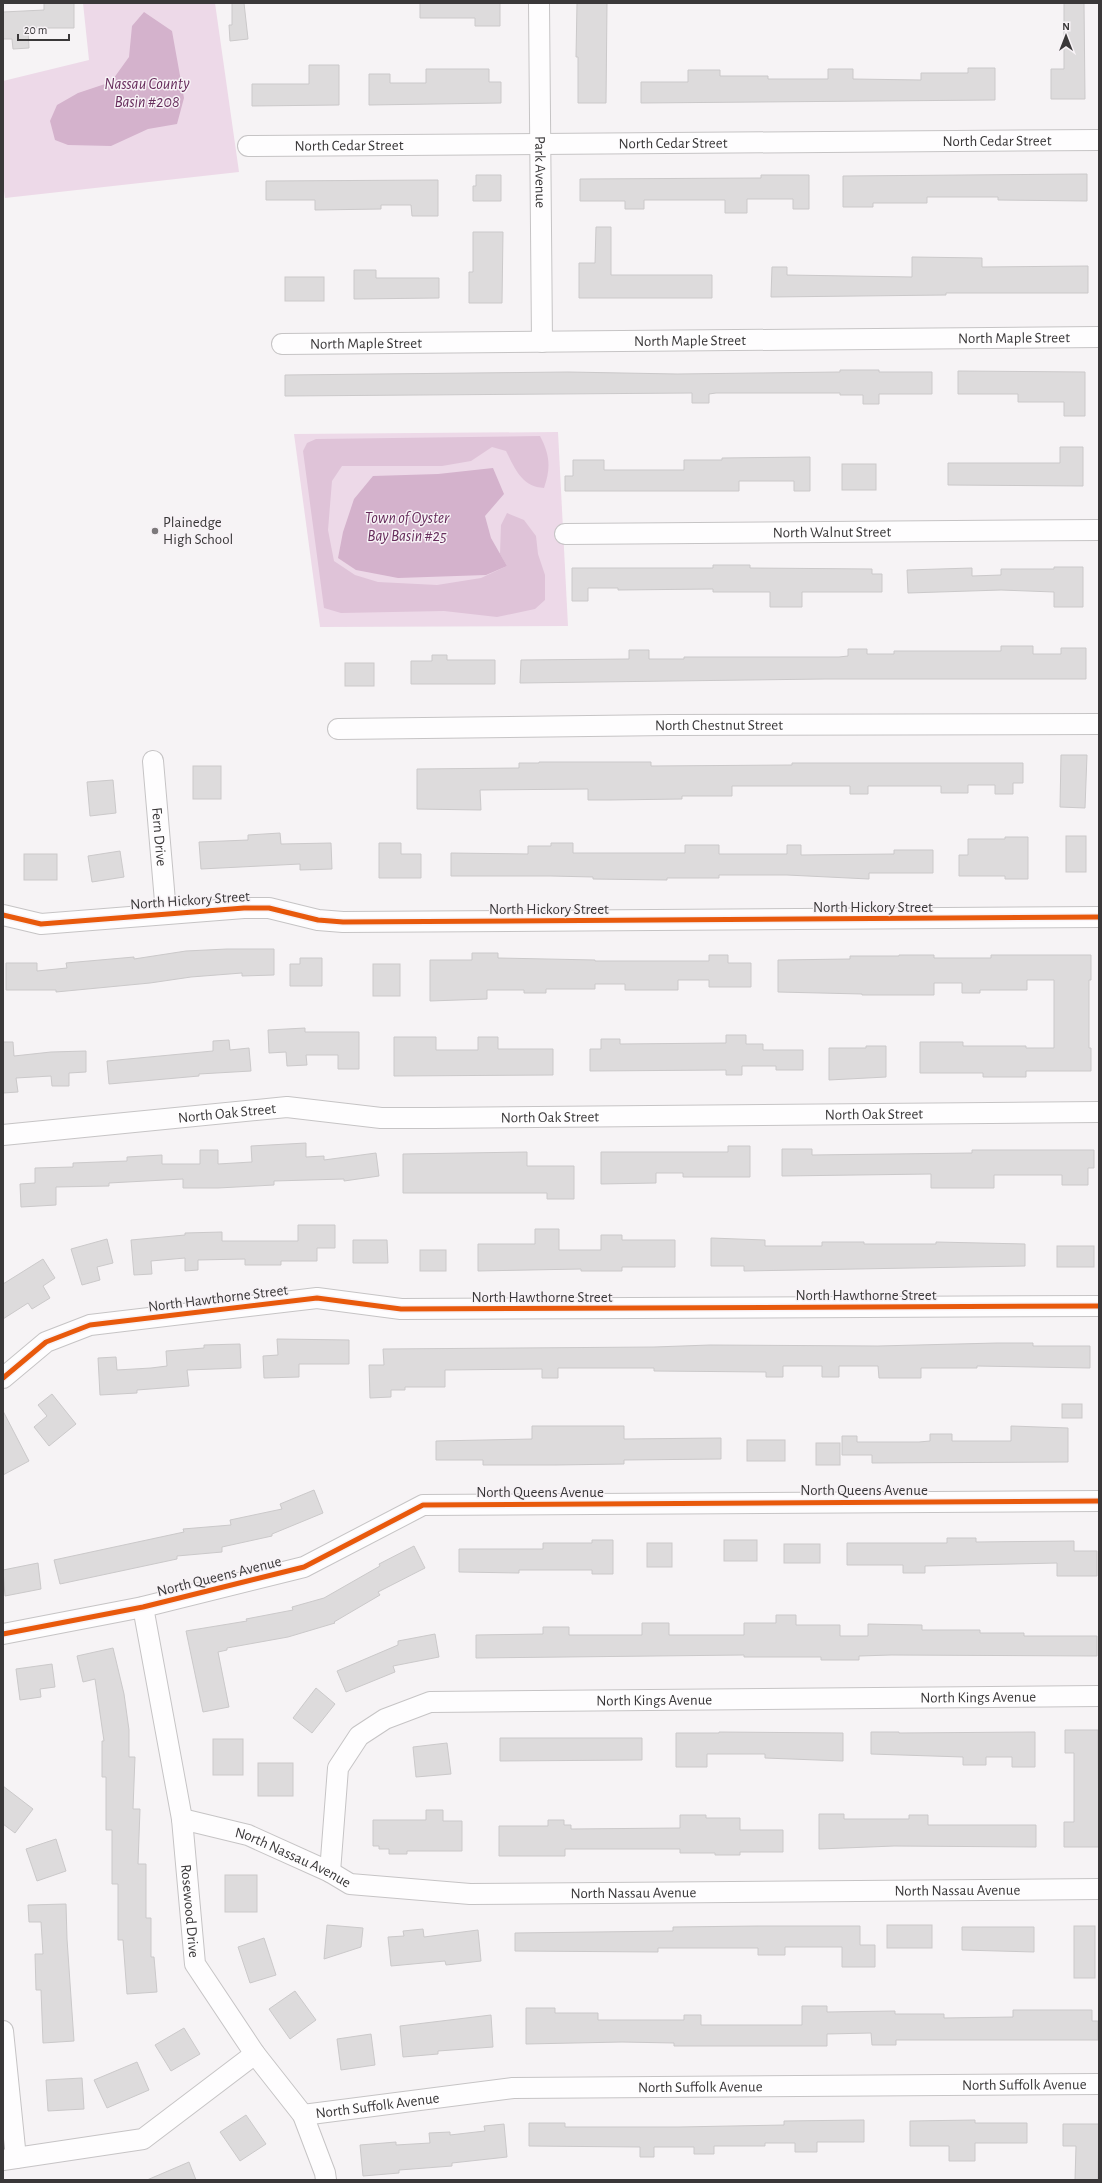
<svg xmlns="http://www.w3.org/2000/svg" width="1102" height="2183" viewBox="0 0 1102 2183" font-family="'Alegreya Sans',sans-serif">
<style>
.green{fill:#edd9e8}
.forest{fill:#dfc3d8}
.water{fill:#d4b2cc}
.building{fill:#dddbdc;stroke:#cbc9ca}
.lines{fill:none;stroke-linecap:round;stroke-linejoin:round}
.street-casing{stroke:#c6c4c5;stroke-width:22}
.street{stroke:#fefdfe;stroke-width:20}
.cycleway-casing{stroke:#f7f2f6;stroke-width:8}
.cycleway{stroke:#e8590c;stroke-width:5}
.poi-dot{fill:#7c797b;stroke:#f7f2f6;stroke-width:1.5}
.labels{text-anchor:middle;stroke-width:3;stroke-linejoin:round;paint-order:stroke}
.street-label{font-size:15px;fill:#3a3839;stroke:#f7f2f6}
.poi-label{font-size:15px;fill:#3a3839;stroke:#f7f2f6;text-anchor:start}
.water-label{font-size:16px;font-style:italic;fill:#662c5b;stroke:#f7f2f6}
</style>
<rect width="100%" height="100%" fill="#f6f3f5"/>
<!-- green -->
<g class="green">
<path d="M83 3H215L239 172 5 198 3 184V81L89 60Z"/>
<path d="M558 432 568 626 320 627 294 434Z"/>
</g>
<!-- forest -->
<path class="forest" d="M540 436C550 455 551 468 544 488 522 487 515 469 506 451L492 447 471 461 442 466H342L332 481 328 530 334 561 355 575 378 582 437 585 481 578 507 566 500 554 501 525 507 513 524 520 536 536 538 554 545 575V600L535 609 497 617 444 611 341 613 324 608 303 451 307 443 316 439Z"/>
<!-- water -->
<g class="water">
<path d="M144 12 172 31 184 98 177 124 148 129 111 146 68 145 55 140 50 121 57 105 78 93 111 82 129 57 132 26Z"/>
<path d="M493 468 504 494 485 516 491 538 507 566 486 575 398 578 356 570 338 558 343 532 354 499 373 476 438 474Z"/>
</g>
<!-- building -->
<g class="building">
<path d="M44 3H74V28H28L29 48 13 49 12 39H3V12L44 10Z"/>
<path d="M232 3H244L248 39 230 41 229 25H232Z"/>
<path d="M420 3H500V26H475V18H420Z"/>
<path d="M577 3H607L606 103H578V57H576Z"/>
<path d="M1064 3H1084L1085 99H1051V69H1064Z"/>
<path d="M309 65H339V105L252 106V84H309Z"/>
<path d="M968 68H995V100L641 103V82H688V70H720V76H768V79H828V69H853V79L921 80V73H968Z"/>
<path d="M426 69H489V82H501V103L369 105V74H390V83H426Z"/>
<path d="M1087 174V201L998 200V197H927V203H873V207H843V176Z"/>
<path d="M476 175H501V201H473V186H476Z"/>
<path d="M761 175H809V209H793V199H747V213H725V200H644V209H625V201H580V179L761 178Z"/>
<path d="M438 180V216H412L411 205H381V209L315 210V200H266V181Z"/>
<path d="M596 227H611V275H712V298H579V263H595Z"/>
<path d="M473 232H503L502 303H469V272H473Z"/>
<path d="M912 257 982 258V267L1088 266V293H946V295L771 297 772 267H787V275L912 277Z"/>
<path d="M354 270H376V278H439V298L354 299Z"/>
<rect x="285" y="277" width="39" height="24"/>
<path d="M840 370H879V372H932V394H879V404H863V395H840V393H716L709 394V403H692V393L285 396V375L568 372 677 374 840 372Z"/>
<path d="M958 371 1085 372V416H1064V402H1018V394H958Z"/>
<path d="M1060 447H1083V486L948 485V463H1060Z"/>
<path d="M810 457V491H794V481H739V491H565V476H573V460H604V470H684V460H722V458Z"/>
<rect x="842" y="464" width="34" height="26"/>
<path d="M713 565H750V568L872 569V574H882V592H802V607H770V592H713V589L618 590V588H588V601H572V568H713Z"/>
<path d="M1054 567H1083V607H1054V592L1001 590 908 593 907 570 972 568V576L1001 575V569H1054Z"/>
<path d="M1001 646H1033V654H1061V648H1086V679H825L520 683 521 660 629 659V650H649V659H684V657H839L848 656V649H867V654H894V651H1001Z"/>
<path d="M432 655H447V660H495V684H411V661H432Z"/>
<rect x="345" y="663" width="29" height="23"/>
<path d="M1061 755H1087L1085 808 1060 807Z"/>
<path d="M539 762H651V766L792 765V763H1023V783H1013V794H995V785H968V793H941V786H868V794H850V786H732V796H682V799L610 800H588V789L480 790 481 810 417 809V769L519 768V763H539Z"/>
<rect x="193" y="766" width="28" height="33"/>
<path d="M113 780 116 813 90 816 87 782Z"/>
<path d="M280 833 281 844 331 843 332 869 300 870V864L201 869 199 842 248 840V835Z"/>
<rect x="1066" y="836" width="20" height="36"/>
<path d="M1005 837H1028V879H1005V876H959V855H968V839H1005Z"/>
<path d="M379 843H401V854H421V878H379Z"/>
<path d="M551 843H573V853H685V845H719V854H787V845H801V855L894 854V850H933V873H869V879L787 875H719V878H667V880L593 879V877L551 876H451V853L528 854V846H551Z"/>
<path d="M120 851 124 877 92 882 88 856Z"/>
<rect x="24" y="854" width="33" height="26"/>
<path d="M227 949H274V975L242 976V973L191 977 150 983 56 992V990H6V963H37V971L67 968 66 963 134 957V959L186 951Z"/>
<path d="M472 953H498V958L595 960V961H709V955H728V963H751V987H709V980H678V990H625V984H595V989H546V993H524V990H487V999L430 1001V960H472Z"/>
<path d="M899 955H934V958H991V955H1091V980H1089V1048H1091V1071H1026V1077H983V1073H920V1042H963V1046H1026V1048H1054V980H1027V990H980V993H962V983H934V995H862V994L778 992V960L850 959V956H899Z"/>
<path d="M300 958H322V986H290V964H300Z"/>
<rect x="373" y="964" width="27" height="32"/>
<path d="M305 1028V1032H359V1069H338V1055H306L307 1065 287 1066 286 1052 269 1053 268 1030Z"/>
<path d="M726 1035H746V1044H763V1050H803V1070H776V1066H742V1075H726V1070L590 1071V1049H601V1039H620V1044L726 1043Z"/>
<path d="M394 1037H436V1050H478V1037H498V1049H553V1075L394 1076Z"/>
<path d="M229 1040 230 1050 249 1048 251 1071 199 1074V1076L109 1084 107 1061 213 1051V1041Z"/>
<path d="M3 1042H13L14 1056 51 1052 86 1051V1072L69 1073V1086H52L51 1076 16 1078 18 1092 3 1093Z"/>
<path d="M866 1046H886V1077L829 1080V1048H866Z"/>
<path d="M306 1143V1157L324 1156V1160L376 1153 379 1176 344 1181V1179L274 1181V1185L218 1188H183V1179L109 1183V1186L56 1187V1205L21 1207 20 1184 35 1183V1168L73 1167V1163L127 1161V1157L162 1155V1164H200V1150H218V1164L252 1162 251 1146Z"/>
<path d="M728 1146H750V1177H683V1173H656V1183L601 1184V1152H728Z"/>
<path d="M782 1149H812V1155L972 1153V1150H1094V1168H1088V1185H1062V1175H994V1188H931V1174L782 1176Z"/>
<path d="M527 1152V1166H574V1199H547V1193H403V1154Z"/>
<path d="M298 1225H335V1248H317V1261H281V1265H245V1259L198 1260V1270L185 1271V1258L151 1261 152 1274 134 1275 131 1240 185 1235V1233L222 1232V1241H298Z"/>
<path d="M535 1229H559V1250H601V1235H622V1240H675V1267H622V1271H581V1269L478 1271V1244H535Z"/>
<path d="M711 1238 765 1240V1246H822V1242H864V1244H936V1242L1025 1244V1266L744 1271V1266H711Z"/>
<path d="M107 1239 113 1263 97 1267 100 1280 82 1285 71 1249Z"/>
<path d="M353 1240H387L388 1263H353Z"/>
<rect x="1057" y="1246" width="37" height="21"/>
<rect x="420" y="1250" width="26" height="21"/>
<path d="M43 1259 55 1278 43 1286 50 1298 32 1309 28 1303 3 1319V1284Z"/>
<path d="M277 1339 349 1340V1364H299V1377L264 1378 263 1356 278 1355Z"/>
<path d="M997 1343H1033V1346H1090V1368L977 1366V1368H921V1378H879L878 1366H839V1377H822V1366H783V1377H766V1372L654 1371V1368H558V1378H542V1369L445 1370V1387H405V1390H391V1397L370 1398 369 1365H384L383 1349 654 1347 710 1345 878 1346Z"/>
<path d="M240 1344 241 1368 187 1370 189 1386 137 1390V1393L100 1395 98 1358 116 1357 117 1370 151 1368 167 1366 166 1351 204 1348V1345Z"/>
<path d="M52 1394 76 1424 49 1446 34 1427 47 1416 38 1405Z"/>
<rect x="1062" y="1404" width="20" height="14"/>
<path d="M3 1411 29 1461 3 1475Z"/>
<path d="M532 1426H624V1439L721 1438V1459L624 1460V1464L555 1465H483V1460H436V1441L532 1439Z"/>
<path d="M1011 1426 1068 1428V1462L872 1463V1455H842V1436H857V1442H919L930 1441V1434H952V1441H1011Z"/>
<rect x="747" y="1440" width="38" height="21"/>
<rect x="816" y="1443" width="24" height="22"/>
<path d="M314 1490 323 1513 272 1534V1536L222 1547V1552L177 1556V1559L60 1584 54 1560 184 1532 183 1529 231 1525 230 1520 282 1509 280 1504Z"/>
<path d="M947 1538H976V1542L1074 1541V1551H1097V1576H1057V1563L925 1566V1573H903V1565H847V1543H947Z"/>
<path d="M592 1540H613V1574H592V1570H519V1573L459 1572V1549H543V1543H592Z"/>
<rect x="724" y="1540" width="33" height="21"/>
<rect x="647" y="1543" width="25" height="24"/>
<rect x="784" y="1544" width="36" height="19"/>
<path d="M414 1546 425 1568 378 1592 380 1595 334 1622 335 1623 288 1637 227 1648V1650L218 1652 229 1707 203 1712 186 1631 247 1621 246 1619 293 1610 292 1607 324 1598 380 1566 379 1564Z"/>
<path d="M38 1563 41 1589 5 1596 3 1570Z"/>
<path d="M776 1615H796V1625H840V1636H868V1624L922 1625V1630H980V1633H1024V1636H1097V1656L891 1655 859 1656V1660H821V1657H744V1655L476 1658V1635L543 1634V1627H569V1635H642V1623H669V1635H744V1623H776Z"/>
<path d="M435 1634 439 1657 393 1666 395 1672 346 1692 337 1671 398 1645V1641Z"/>
<path d="M113 1648 124 1694 129 1730V1757H135L133 1809H140L138 1864H146V1918H151V1957H154L157 1992 127 1994 123 1940H118V1884H112V1830H106V1777H102V1741H104L95 1679 83 1682 77 1656Z"/>
<path d="M52 1664 55 1687 40 1689 41 1697 20 1700 16 1669Z"/>
<path d="M316 1688 335 1704 312 1733 293 1718Z"/>
<path d="M1065 1730H1098L1099 1847H1064V1822H1074V1753H1065Z"/>
<path d="M719 1732 843 1733V1761L765 1758V1754H707V1767H676V1733H719Z"/>
<path d="M871 1732H899V1733L1035 1732V1767H1012V1757H986V1765H963V1757L871 1754Z"/>
<path d="M500 1738H642V1760L500 1761Z"/>
<rect x="213" y="1739" width="30" height="36"/>
<path d="M447 1743 451 1774 416 1777 413 1747Z"/>
<rect x="258" y="1763" width="35" height="33"/>
<path d="M3 1786 33 1809 15 1833 3 1824Z"/>
<path d="M426 1810H443V1821H462V1851H407V1854H389V1849H379V1846H373V1820H426Z"/>
<path d="M819 1814H844V1819H909V1815H928V1825H1036V1847L894 1846 819 1849Z"/>
<path d="M680 1815H706V1818H740V1830H783V1852H740V1855H715V1853H680V1849H565V1856H499V1826H548V1820H564V1825H571V1829L680 1828Z"/>
<path d="M56 1839 66 1871 37 1881 26 1849Z"/>
<rect x="225" y="1875" width="32" height="37"/>
<path d="M66 1904 67 1939 74 2041 43 2043 41 1990H36L35 1954H43L41 1922H29L28 1905Z"/>
<path d="M327 1925 363 1928 361 1947 324 1959Z"/>
<rect x="887" y="1925" width="45" height="23"/>
<path d="M758 1926H860V1945H875V1967H842V1947H785V1955H758V1948H658V1952L515 1951V1933L673 1931V1927Z"/>
<rect x="1074" y="1926" width="21" height="52"/>
<path d="M962 1927H1034V1952L962 1950Z"/>
<path d="M423 1929 424 1937 478 1930 481 1961 446 1965 445 1961 391 1966 388 1937 404 1936 403 1931Z"/>
<path d="M264 1938 276 1975 250 1983 238 1947Z"/>
<path d="M295 1991 316 2020 290 2039 269 2009Z"/>
<path d="M802 2006H827V2012L895 2011V2014H944V2018L1013 2017V2010H1092V2021H1098V2040H896V2045H872L871 2033 827 2034V2046H674V2043L622 2042 526 2044V2008H555V2013H598V2020H684V2015H701V2025H802Z"/>
<path d="M491 2015 493 2047 438 2051V2054L403 2057 400 2026Z"/>
<path d="M184 2028 200 2054 171 2071 155 2045Z"/>
<path d="M371 2034 375 2065 341 2070 337 2039Z"/>
<path d="M137 2062 149 2090 107 2108 94 2080Z"/>
<path d="M82 2078 84 2109 48 2111 46 2080Z"/>
<path d="M246 2115 266 2144 240 2161 220 2132Z"/>
<path d="M864 2120V2142H817V2152H795V2143H765V2146H714V2154H694V2147H654V2157H640V2147L529 2146V2123H565V2127H679L784 2125V2121Z"/>
<path d="M975 2120V2123H1027V2143H975V2161H949V2146H910V2121Z"/>
<path d="M504 2124 507 2157 452 2163V2166L399 2170V2173L363 2176 360 2145 396 2142V2145L430 2143 429 2133 450 2132V2135L485 2131 484 2126Z"/>
<path d="M1063 2124H1099L1098 2180H1075L1076 2146H1063Z"/>
<path d="M189 2162 196 2180H147Z"/>
</g>
<g class="lines">
<defs>
<g id="street">
<path id="s1" d="M539 3 542 342"/>
<path id="s2" d="M248 146 1099 140"/>
<path id="s3" d="M282 344 1099 337"/>
<path id="s4" d="M565 534 1099 530"/>
<path id="s5" d="M338 729 670 725 1099 724"/>
<path id="s6" d="M153 761 166 913"/>
<path d="M3 915 41 924 244 908H269L318 920 343 922 1099 917"/>
<path id="s7" d="M3 1135 287 1107 381 1118H433L1099 1112"/>
<path d="M3 1378 46 1342 90 1325 317 1298 401 1309 1099 1306"/>
<path id="s8" d="M143 1607 182 1819 195 1964 255 2054 303 2115 325 2173 326 2180"/>
<path d="M3 1634 143 1607 304 1567 423 1505 1099 1501"/>
<path id="s9" d="M182 1819 248 1835 330 1872 350 1884 470 1894 1099 1889"/>
<path id="s10" d="M330 1872 338 1768 359 1736 385 1719 430 1702 1099 1696"/>
<path d="M3 2031 16 2158"/>
<path id="s11" d="M303 2115 513 2088 1099 2084"/>
<path d="M3 2160 143 2139 255 2054"/>
</g>
</defs>
<!-- street casing -->
<use href="#street" class="street-casing"/>
<!-- street -->
<use href="#street" class="street"/>
<defs>
<g id="cycleway">
<path d="M3 915 41 924 244 908H269L318 920 343 922 1099 917"/>
<path d="M3 1378 46 1342 90 1325 317 1298 401 1309 1099 1306"/>
<path d="M3 1634 143 1607 304 1567 423 1505 1099 1501"/>
</g>
</defs>
<!-- cycleway casing -->
<use href="#cycleway" class="cycleway-casing"/>
<!-- cycleway -->
<use href="#cycleway" class="cycleway"/>
</g>
<!-- markers -->
<circle class="poi-dot" cx="155" cy="531" r="4"/>
<g class="labels">
<!-- street labels -->
<g class="street-label">
<text dy="5" stroke="none"><textPath href="#s2" startOffset="749">North Cedar Street</textPath></text>
<text dy="5" stroke="none"><textPath href="#s2" startOffset="425">North Cedar Street</textPath></text>
<text dy="5" stroke="none"><textPath href="#s2" startOffset="101">North Cedar Street</textPath></text>
<text dy="5" stroke="none"><textPath href="#s1" startOffset="169">Park Avenue</textPath></text>
<text dy="5" stroke="none"><textPath href="#s3" startOffset="732">North Maple Street</textPath></text>
<text dy="5" stroke="none"><textPath href="#s3" startOffset="408">North Maple Street</textPath></text>
<text dy="5" stroke="none"><textPath href="#s3" startOffset="84">North Maple Street</textPath></text>
<text dy="5" stroke="none"><textPath href="#s4" startOffset="267">North Walnut Street</textPath></text>
<text dy="5" stroke="none"><textPath href="#s5" startOffset="381">North Chestnut Street</textPath></text>
<text dy="5" stroke="none"><textPath href="#s6" startOffset="76">Fern Drive</textPath></text>
<text transform="translate(190 900) rotate(-4)" y="5">North Hickory Street</text>
<text x="873" y="912">North Hickory Street</text>
<text x="549" y="914">North Hickory Street</text>
<text dy="5" stroke="none"><textPath href="#s7" startOffset="225">North Oak Street</textPath></text>
<text dy="5" stroke="none"><textPath href="#s7" startOffset="873">North Oak Street</textPath></text>
<text dy="5" stroke="none"><textPath href="#s7" startOffset="549">North Oak Street</textPath></text>
<text x="866" y="1300">North Hawthorne Street</text>
<text x="542" y="1302">North Hawthorne Street</text>
<text transform="translate(218 1298) rotate(-7)" y="5">North Hawthorne Street</text>
<text x="864" y="1495">North Queens Avenue</text>
<text x="540" y="1497">North Queens Avenue</text>
<text transform="translate(219 1576) rotate(-14)" y="5">North Queens Avenue</text>
<text dy="5" stroke="none"><textPath href="#s10" startOffset="770">North Kings Avenue</textPath></text>
<text dy="5" stroke="none"><textPath href="#s10" startOffset="446">North Kings Avenue</textPath></text>
<text dy="5" stroke="none"><textPath href="#s9" startOffset="118">North Nassau Avenue</textPath></text>
<text dy="5" stroke="none"><textPath href="#s9" startOffset="789">North Nassau Avenue</textPath></text>
<text dy="5" stroke="none"><textPath href="#s9" startOffset="465">North Nassau Avenue</textPath></text>
<text dy="5" stroke="none"><textPath href="#s8" startOffset="308">Rosewood Drive</textPath></text>
<text dy="5" stroke="none"><textPath href="#s11" startOffset="723">North Suffolk Avenue</textPath></text>
<text dy="5" stroke="none"><textPath href="#s11" startOffset="399">North Suffolk Avenue</textPath></text>
<text dy="5" stroke="none"><textPath href="#s11" startOffset="75">North Suffolk Avenue</textPath></text>
</g>
<!-- poi labels -->
<g class="poi-label">
<text x="163" y="527">Plainedge<tspan x="163" dy="17">High School</tspan></text>
</g>
<!-- water labels -->
<g class="water-label">
<text x="147" y="89">Nassau County<tspan x="147" dy="18">Basin #208</tspan></text>
<text x="407" y="523">Town of Oyster<tspan x="407" dy="18">Bay Basin #25</tspan></text>
</g>
</g>
<!-- border -->
<rect width="1102" height="2183" fill="none" stroke="#3a3839" stroke-width="8"/>
<!-- north arrow -->
<g transform="translate(1066 36)" stroke="#f7f2f6" stroke-width="3" paint-order="stroke">
<path d="M0-3L7 15L0 10L-7 15Z" fill="#3a3839"/>
<text y="-6" font-size="11" font-weight="bold" text-anchor="middle" fill="#3a3839">N</text>
</g>
<!-- scale -->
<path d="M18 34v6h51v-6" fill="none" stroke="#3a3839" stroke-width="2"/>
<text x="24" y="34" font-size="12" fill="#3a3839" stroke="#f7f2f6" stroke-width="3" paint-order="stroke">20 m</text>
</svg>
